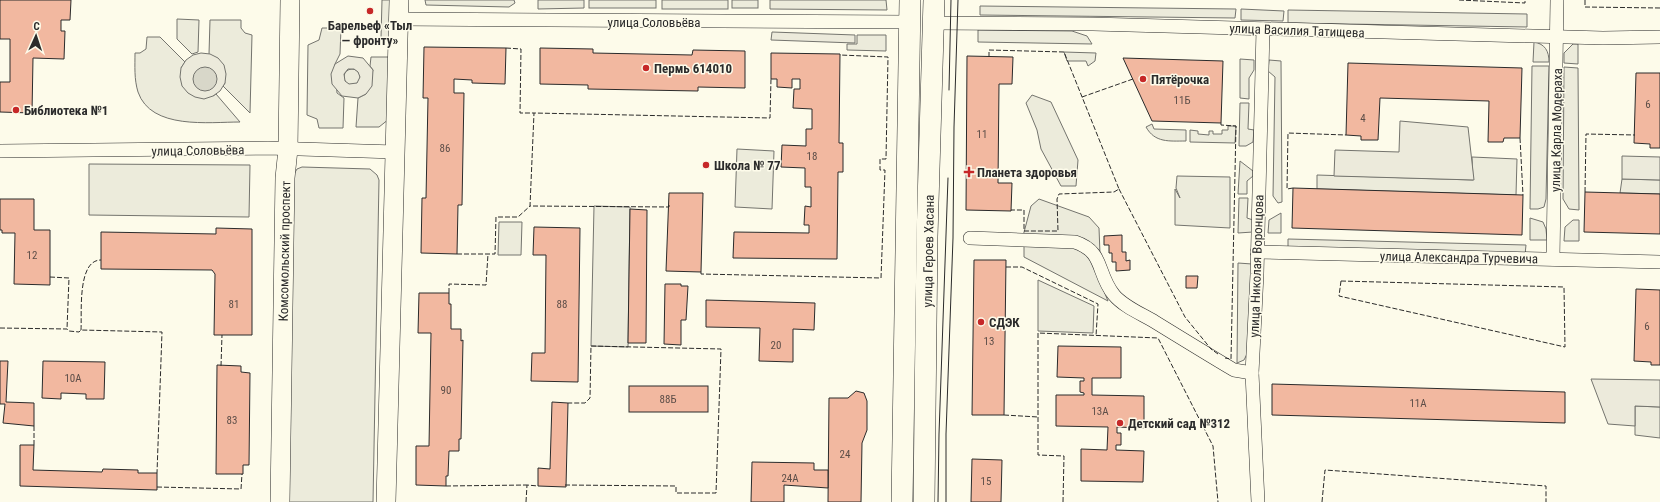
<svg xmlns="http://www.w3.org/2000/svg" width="1660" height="502" viewBox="0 0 1660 502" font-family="'Roboto Condensed',sans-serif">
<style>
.green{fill:#ecebdb;stroke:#74746e}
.parking{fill:#eceadb;stroke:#74746e;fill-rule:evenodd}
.water{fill:#d8d7c9;stroke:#74746e}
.building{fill:#f2b8a0;stroke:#2b2b2b}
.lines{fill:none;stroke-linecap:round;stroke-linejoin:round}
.street-casing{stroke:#2b2b2b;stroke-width:14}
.secondary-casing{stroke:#2b2b2b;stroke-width:20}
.primary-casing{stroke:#2b2b2b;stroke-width:22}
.street{stroke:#fdfbea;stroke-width:13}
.secondary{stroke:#fdfbea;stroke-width:19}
.primary{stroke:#fdfbea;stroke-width:21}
.tram{stroke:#2b2b2b;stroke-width:1}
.fence{stroke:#2b2b2b;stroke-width:1;stroke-dasharray:5 2;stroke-linecap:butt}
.poi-dot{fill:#c62828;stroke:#fdfbea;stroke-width:1.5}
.labels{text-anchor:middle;stroke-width:3;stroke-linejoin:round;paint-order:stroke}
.number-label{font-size:11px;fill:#5d4e48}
.street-label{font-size:13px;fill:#2b2b2b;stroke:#fdfbea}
.poi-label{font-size:13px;font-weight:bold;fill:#2b2b2b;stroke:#fdfbea;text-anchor:start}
</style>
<rect width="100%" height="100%" fill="#fdfbea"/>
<!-- green -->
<g class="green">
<path d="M382 0H393L392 39 381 38Z"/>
<path d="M425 0H514L515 3 509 7 426 5Z"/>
<path d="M538 0H584V8L538 9Z"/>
<rect x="589" y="0" width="67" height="8"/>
<rect x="662" y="0" width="66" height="9"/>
<rect x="732" y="0" width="26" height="8"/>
<path d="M770 0H886L887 10 770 9Z"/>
<path d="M980 6 1236 9 1235 18 980 15Z"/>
<path d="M1241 9 1284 11 1283 21 1241 20Z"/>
<path d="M1288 10 1527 14V27L1288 23Z"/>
<path d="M177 19 199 20 198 52 192 54 177 39Z"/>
<path d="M210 20H241V28L245 33 252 35 250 113 223 86 225 83 209 54Z"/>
<path d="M322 28H341L340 54 335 64 337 93 344 98 343 128H319L317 119 307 115 308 45 319 40Z"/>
<path d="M978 30 1072 31 1087 36 1092 44 978 42Z"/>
<path d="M857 35H886V51L847 50V44H857Z"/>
<path d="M147 37H160L185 62 181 68 213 96 216 94 240 122C209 122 151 130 138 92 134 79 135 66 135 53H140L146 49Z"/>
<path d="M1534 42C1545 44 1549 51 1549 62H1533Z"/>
<path d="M1573 44H1578V64L1564 63V53Z"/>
<path d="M1064 52 1096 53 1095 61 1088 66 1086 61H1067Z"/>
<path d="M371 57H389V119L379 127H356L358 98 366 94 373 70 370 66Z"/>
<path d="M1240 59 1254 60V70L1249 78V99L1240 98Z"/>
<path d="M1269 60 1281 61 1282 202 1278 203 1273 196 1275 77 1268 71Z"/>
<path d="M1532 66H1549L1546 199 1544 207 1538 209H1530Z"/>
<path d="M1564 67 1578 68 1579 210 1569 209 1563 199Z"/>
<circle cx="352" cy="77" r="8"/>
<path d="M1032 95 1051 102 1078 160 1076 186H1061L1041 149 1037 130 1026 103Z"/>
<path d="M1240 103H1249L1248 129 1254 130 1253 142 1246 146H1239Z"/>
<path d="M1152 124 1154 129 1186 130V141C1169 141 1155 143 1146 127Z"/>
<path d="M1228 126H1236L1235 143 1190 142V130L1198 131V134L1209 135V131H1213V134H1222V130H1228Z"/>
<path d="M737 149 774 151 772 209 735 207Z"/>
<path d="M1472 157 1517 159 1516 195 1317 189V175L1473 180Z"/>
<path d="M1240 161 1253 171V176L1247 181V194H1238Z"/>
<path d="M89 164 250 165 249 217 89 215Z"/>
<path d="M302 167 370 169 377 175 379 180 373 502H288L293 176 297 169Z"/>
<path d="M1177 176 1230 177V228L1175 225V189L1180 198 1176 188Z"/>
<path d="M1622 179 1660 180V194L1620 193Z"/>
<path d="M1239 198H1248L1247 218 1253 220V232L1238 233Z"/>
<path d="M1039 199 1089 217 1099 228 1100 254 1023 236 1031 206Z"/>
<path d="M594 206 630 207 628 347 591 346Z"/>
<path d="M1281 213V233H1268L1269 220Z"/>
<path d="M1530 218 1543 222 1546 229 1547 240H1530Z"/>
<path d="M1573 220H1579V241H1564L1565 227Z"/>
<path d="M499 222H522L521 255H498Z"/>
<path d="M1288 239 1526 245 1525 255 1288 250Z"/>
<path d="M1024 242 1077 246 1091 260 1108 301 1024 257Z"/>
<path d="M1238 263 1252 264 1247 354 1244 360 1237 363Z"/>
<path d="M1038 280 1094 306 1093 333 1038 331Z"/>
<path d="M1635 406 1660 407V438L1635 435Z"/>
</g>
<!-- parking -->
<g class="parking">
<path d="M772 32 855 35V43L771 40Z"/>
<path d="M201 53 210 54 218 58 224 65 226 74 225 83 220 91 213 96 204 99 195 97 188 93 182 86 180 77 181 68 186 60 193 55Z"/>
<path d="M348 56 363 58 373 70 372 86 366 94 358 98 342 96 332 84 331 74 335 64ZM348 69H354L358 72 360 77 357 83 349 84 345 81 344 74Z"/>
<path d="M1400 121 1468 127 1474 180 1334 176 1335 150 1399 152Z"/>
<path d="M1622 156 1660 157V180L1622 179Z"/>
<path d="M1591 379 1660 380V407L1635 406V426L1608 424Z"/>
</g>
<!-- water -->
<circle class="water" cx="205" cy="79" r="12"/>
<!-- building -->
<g class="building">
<path d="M0 0H71L70 20H61V31H65L64 59 33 58 32 113 0 112V82H10V39H0Z"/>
<path d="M424 47 506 48 505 84 472 83V80L454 79V93H464L462 205H458L457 254 421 253 422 198H426L428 98H423Z"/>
<path d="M540 48 593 49V53L692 55 693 50 745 51V88L698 87V91L588 89V85L540 84Z"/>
<path d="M771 53 840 54 839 143H843V172H838L837 259 733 258 734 232 809 233V225H804L805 206 811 207V187H805V168L781 167 782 145 806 146V129H812V109L793 108 794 89H800V79H792V88L777 87V79H771Z"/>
<path d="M967 56 1013 57 1012 84H999L998 183H1012L1011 211 966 210Z"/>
<path d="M1123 58 1223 61 1221 123 1152 121Z"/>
<path d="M1348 63 1522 68 1520 138H1504L1503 142H1488L1489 101 1380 98 1378 140H1361V136L1346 135Z"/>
<path d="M1636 73H1660V148H1650V144L1634 143Z"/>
<path d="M1293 188 1523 195 1522 235 1292 228Z"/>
<path d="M1585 192 1660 194V234L1584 232Z"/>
<path d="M669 193H703L701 272 666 271Z"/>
<path d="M0 199H34V230H50V285L14 284 15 233H2V230H0Z"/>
<path d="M630 209 647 210 646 343H628Z"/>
<path d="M534 227 580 228 578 382 531 381 532 353H545L546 255H533Z"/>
<path d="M216 228 252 229V335H214L215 274 212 270 101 269V232L216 234Z"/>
<path d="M1122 235V252H1126V261L1130 260V270L1116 271V262H1112V253H1109V245H1104V236Z"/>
<path d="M974 260H1006L1004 415H972Z"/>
<path d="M1186 276H1198L1197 288H1186Z"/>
<path d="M665 284H681V286H688L686 320H681V345L664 344Z"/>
<path d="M1636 289 1660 290V365H1651V362L1634 361Z"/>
<path d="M419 293H449V304H451V329H461V341L463 340 461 439H459V451H449L448 476H446V486L416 485V446H429L431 333H418Z"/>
<path d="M706 300 815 303 814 330 793 329V362L759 361 760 328 706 327Z"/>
<path d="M1058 346 1121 347V378H1092V395L1144 396V428L1117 427V433H1121V445H1116V450L1144 451 1143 482 1081 481V449L1107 450 1108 427 1056 426V395H1084V393L1080 392V381H1084V378L1057 377Z"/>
<path d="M0 361H8L6 402 34 403V426L3 423 5 404H0Z"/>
<path d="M43 361 105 362 104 399H86V394L61 393V399L42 398Z"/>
<path d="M217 365 241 366V372L250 373 249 465H243V474H216Z"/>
<path d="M1272 384 1565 392V423L1272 415Z"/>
<rect x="629" y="386" width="79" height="26"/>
<path d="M856 391 864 393 867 401V430L862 443 861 502H828L829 398H848Z"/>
<path d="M552 402 568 403 566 487 538 486V468L550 469Z"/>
<path d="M20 445H34L33 470 102 472 103 469 138 470V473H157V490L20 486Z"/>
<path d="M972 459 1002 460 1001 502H971Z"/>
<path d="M752 462 814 463V470H828V488L784 485V502H751Z"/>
</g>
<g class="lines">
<defs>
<g id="street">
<path d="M399 19 910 22"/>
<path d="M933 23 1093 24 1603 38 1660 37"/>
<path d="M0 151 268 148 395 152"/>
<path d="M970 238 1075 242C1105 252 1096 273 1114 295 1124 307 1142 314 1155 322 1181 338 1207 354 1234 370L1252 373"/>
<path d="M1257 252 1660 262"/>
<path d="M1553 259 1557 0"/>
<path d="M1258 502 1252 373 1257 274 1263 29"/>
</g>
<g id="secondary">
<path d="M280 502 285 178 288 149 290 0"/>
<path d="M386 502 399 0"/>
</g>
<g id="primary">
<path d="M902 502 910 0"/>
<path d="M924 502 927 237 934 0"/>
</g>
</defs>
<!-- street casing -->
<use href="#street" class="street-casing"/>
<!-- secondary casing -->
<use href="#secondary" class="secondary-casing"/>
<!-- primary casing -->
<use href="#primary" class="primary-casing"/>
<!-- street -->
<use href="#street" class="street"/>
<!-- secondary -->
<use href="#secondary" class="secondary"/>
<!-- primary -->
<use href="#primary" class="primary"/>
<!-- tram -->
<g class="tram">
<path d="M949 90 951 0"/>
<path d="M938 502 939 434 948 178"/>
<path d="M946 502V434L953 238 954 127 958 0"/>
</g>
<!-- fence -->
<g class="fence">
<path d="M1459 0 1525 3V0"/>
<path d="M1585 0V7L1660 8"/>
<path d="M506 48 521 49 520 113H534"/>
<path d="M989 57V50L1064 52 1119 189 1114 192 1059 194 1057 199 1058 231H1024V210H1011"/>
<path d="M1082 97 1133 79"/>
<path d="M1221 123V125L1236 126 1231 359 1225 358"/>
<path d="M1520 138 1523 195"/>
<path d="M1293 188 1287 189 1288 133 1346 135"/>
<path d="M1119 189 1185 317 1211 349 1218 354"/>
<path d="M1585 192 1586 134 1635 135"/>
<path d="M669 205V207L530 206 534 113 770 118 771 79"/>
<path d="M457 254H495L496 217H518L530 206"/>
<path d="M1006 267H1022L1098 304 1096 336"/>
<path d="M701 272V274L881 278 885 170H880V159H886L888 57 840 55"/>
<path d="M50 277 69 278 67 329"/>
<path d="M1341 281 1564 287 1565 347 1339 296Z"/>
<path d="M449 293V284L486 285 488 254"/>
<path d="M0 328 67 329 69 331 79 332 81 330 162 332 157 473"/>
<path d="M81 330C82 313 77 260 101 260"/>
<path d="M221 366 222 335"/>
<path d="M1004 415 1038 417"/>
<path d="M34 426V445"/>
<path d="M565 485 676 486V493H716L721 349 591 346 590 398 585 403H568"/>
<path d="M446 486 527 485"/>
<path d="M157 487 241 489 242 474"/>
<path d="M526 502 527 485 538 486"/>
<path d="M1063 502 1064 456 1038 455V333L1158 338 1213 446 1218 502"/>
<path d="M1322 502 1325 470 1546 486V502"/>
</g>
</g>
<!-- markers -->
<g class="poi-dot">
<circle cx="370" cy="11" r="4"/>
<circle cx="646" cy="68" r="4"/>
<circle cx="1143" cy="79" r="4"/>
<circle cx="16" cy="110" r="4"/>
<circle cx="706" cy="165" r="4"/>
<path d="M967 166h4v4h4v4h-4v4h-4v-4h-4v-4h4z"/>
<circle cx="981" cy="322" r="4"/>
<circle cx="1120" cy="423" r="4"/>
</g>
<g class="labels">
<!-- number labels -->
<g class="number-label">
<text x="1182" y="104">11Б</text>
<text x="1648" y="108">6</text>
<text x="1363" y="122">4</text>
<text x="982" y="138">11</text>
<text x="445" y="152">86</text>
<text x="812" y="160">18</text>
<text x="32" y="259">12</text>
<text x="234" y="308">81</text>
<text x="562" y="308">88</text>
<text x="1647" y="330">6</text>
<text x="989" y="345">13</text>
<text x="776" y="349">20</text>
<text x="73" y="382">10А</text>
<text x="446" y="394">90</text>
<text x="668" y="403">88Б</text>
<text x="1418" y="407">11А</text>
<text x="1100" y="415">13А</text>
<text x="232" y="424">83</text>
<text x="845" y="458">24</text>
<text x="790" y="482">24А</text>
<text x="986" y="485">15</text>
</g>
<!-- street labels -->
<g class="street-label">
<text x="654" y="27">улица Соловьёва</text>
<text transform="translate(1297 30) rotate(2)" y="5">улица Василия Татищева</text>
<text transform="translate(1556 130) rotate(-89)" y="5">улица Карла Модераха</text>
<text transform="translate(198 150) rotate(-1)" y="5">улица Соловьёва</text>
<text transform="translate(284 251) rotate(-89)" y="5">Комсомольский проспект</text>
<text transform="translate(928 251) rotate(-89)" y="5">улица Героев Хасана</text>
<text transform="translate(1459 257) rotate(1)" y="5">улица Александра Турчевича</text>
<text transform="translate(1256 266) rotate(-88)" y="5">улица Николая Воронцова</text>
</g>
<!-- poi labels -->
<g class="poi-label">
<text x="370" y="30" text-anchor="middle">Барельеф «Тыл<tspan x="370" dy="15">— фронту»</tspan></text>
<text x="654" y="73">Пермь 614010</text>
<text x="1151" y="84">Пятёрочка</text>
<text x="24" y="115">Библиотека №1</text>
<text x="714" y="170">Школа № 77</text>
<text x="977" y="177">Планета здоровья</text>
<text x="989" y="327">СДЭК</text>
<text x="1128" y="428">Детский сад №312</text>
</g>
</g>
<!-- north arrow -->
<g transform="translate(36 36) rotate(3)" stroke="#fdfbea" stroke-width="3" paint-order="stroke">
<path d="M0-3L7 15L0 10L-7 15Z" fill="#2b2b2b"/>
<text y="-6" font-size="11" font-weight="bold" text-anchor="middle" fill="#2b2b2b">С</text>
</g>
</svg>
